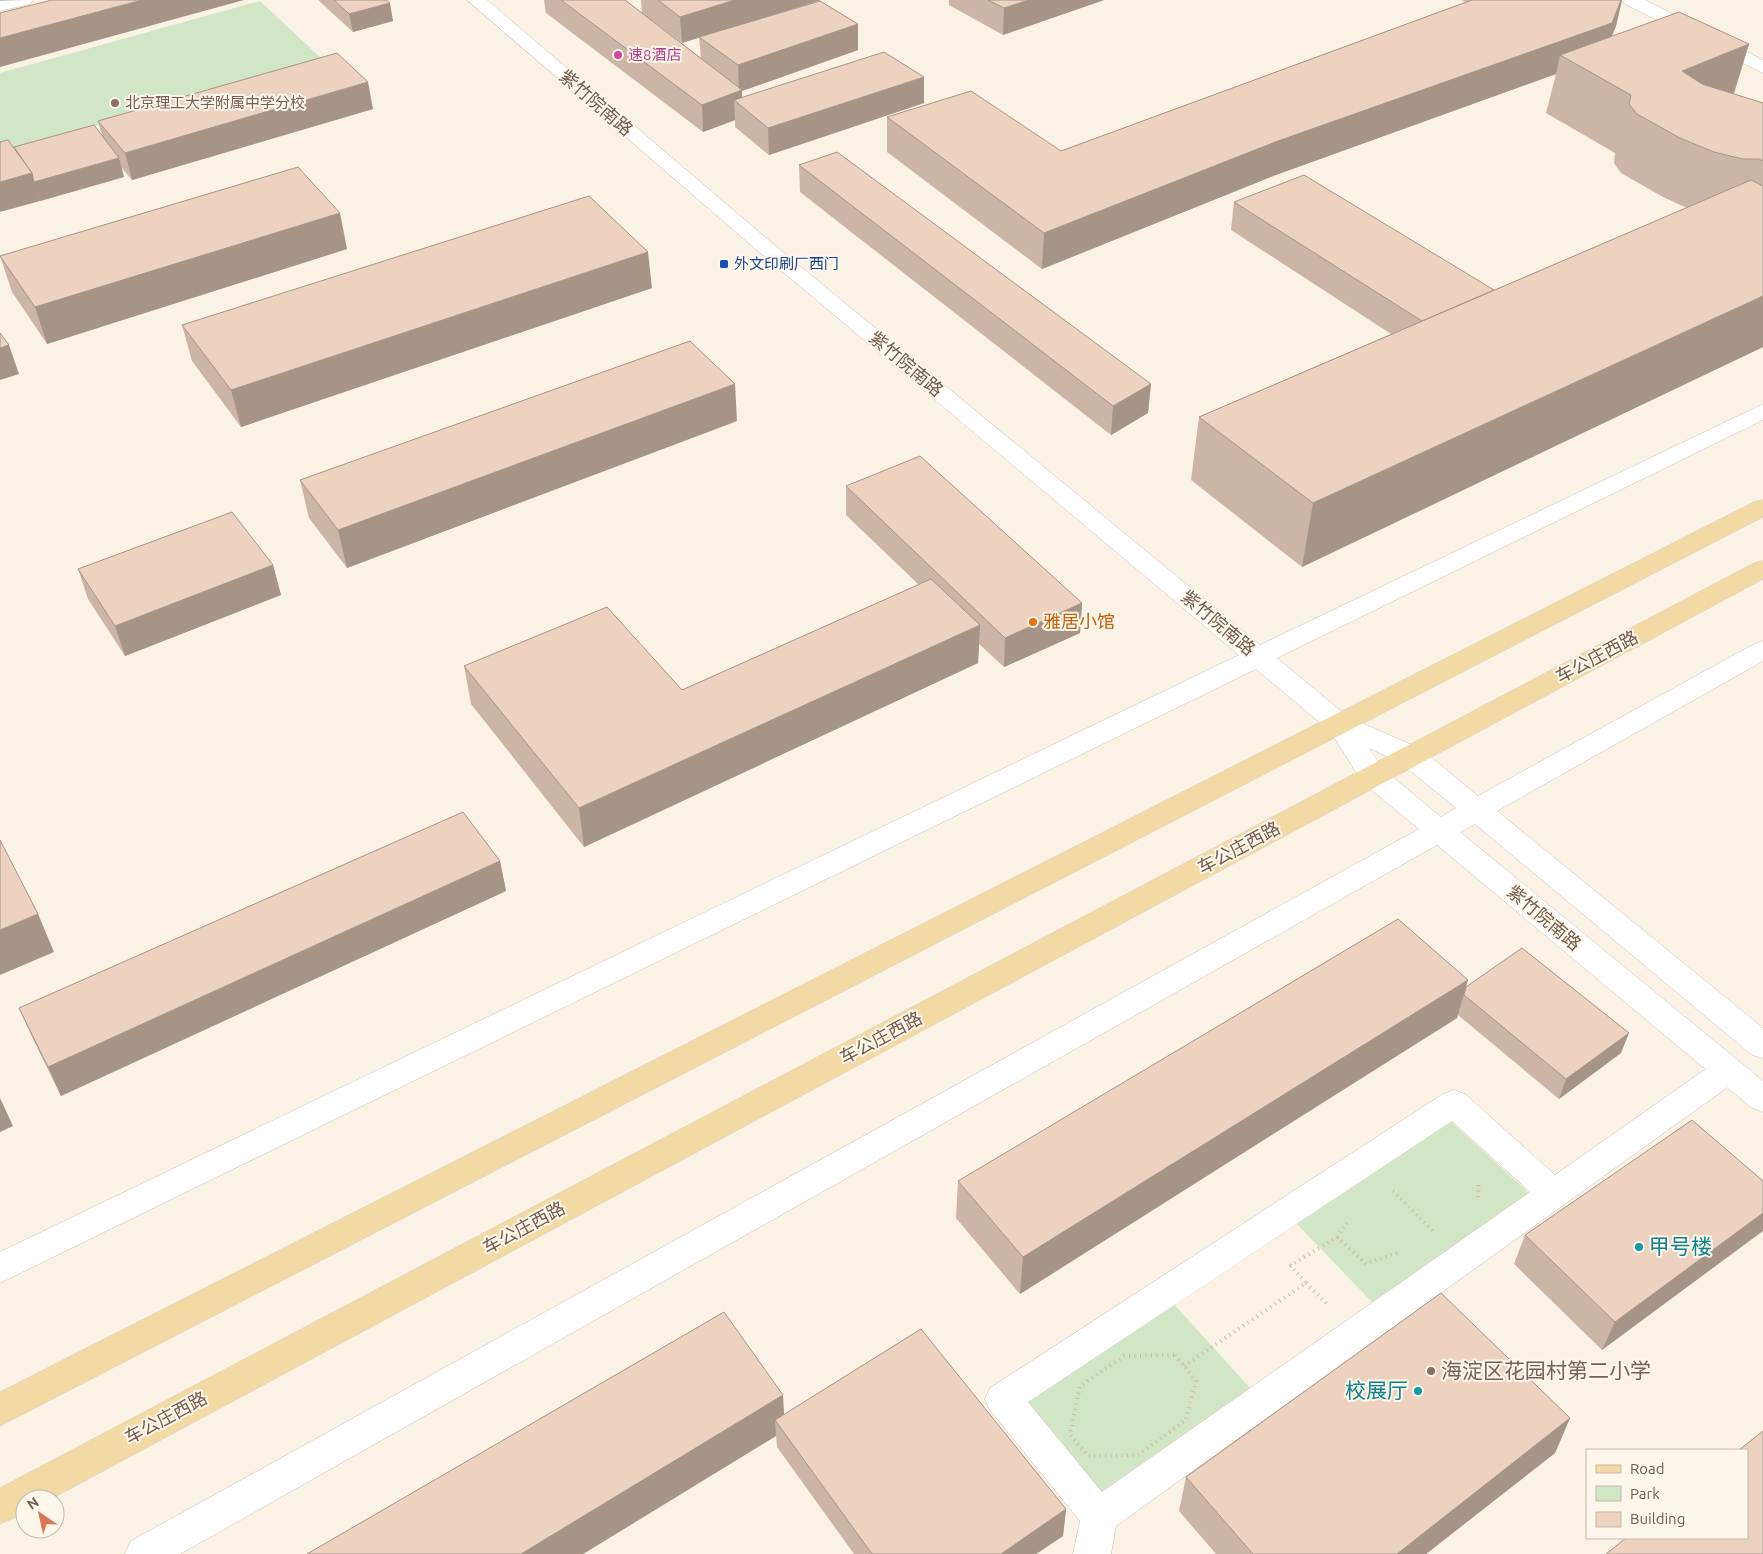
<svg xmlns="http://www.w3.org/2000/svg" width="1763" height="1554" viewBox="0 0 1763 1554" font-family="Ubuntu,'Noto Sans SC',sans-serif">
<style>
.green{fill:#d1e6c5}
.lines{fill:none;stroke-linecap:round;stroke-linejoin:round}
.street-casing{stroke:#cbbbac;stroke-width:1}
.secondary-casing{stroke:#cfbdad;stroke-width:1}
.primary-casing{stroke:#d7d1cd;stroke-width:1}
.path{stroke:#d2b7a2;stroke-width:4;stroke-dasharray:1 4.5;stroke-linecap:butt}
.street{fill:#fff;fill-rule:evenodd}
.secondary{fill:#fff;fill-rule:evenodd}
.primary{fill:#f3d9a3;fill-rule:evenodd}
.wall{fill:#ccb5a4}
.shaded-wall{fill:#a69486}
.building{fill:#edd3bf;stroke:#a69486}
.hotel-dot{fill:#d1479c;stroke:#fdf7eb;stroke-width:2}
.education-dot{fill:#8d6e63;stroke:#fdf7eb;stroke-width:2}
.transit-dot{fill:#1a4fb4;stroke:#fdf7eb;stroke-width:2}
.food-dot{fill:#e8710a;stroke:#fdf7eb;stroke-width:2}
.culture-dot{fill:#0f9aa8;stroke:#fdf7eb;stroke-width:2}
.labels{text-anchor:middle;stroke-width:4;stroke-linejoin:round;paint-order:stroke}
.far-hotel-label{font-size:15px;fill:#b23c85;stroke:#fdf7eb;text-anchor:start}
.far-education-label{font-size:15px;fill:#785e54;stroke:#fdf7eb;text-anchor:start}
.far-transit-label{font-size:15px;fill:#164399;stroke:#fdf7eb;text-anchor:start}
.street-label{font-size:18px;fill:#715b4c;stroke:#fdf7eb}
.food-label{font-size:18px;fill:#c56008;stroke:#fdf7eb;text-anchor:start}
.near-culture-label{font-size:21px;fill:#0d838f;stroke:#fdf7eb;text-anchor:start}
.near-education-label{font-size:21px;fill:#785e54;stroke:#fdf7eb;text-anchor:start}
</style>
<rect width="100%" height="100%" fill="#faf3e5"/>
<!-- green -->
<g class="green">
<path d="M260 1 323 60 0 154V73Z"/>
<path d="M1448 1119 1530 1194 1372 1302 1294 1221Z"/>
<path d="M1171 1301 1250 1388 1101 1492 1024 1399Z"/>
</g>
<g class="lines">
<defs>
<g id="street">
<path d="M33 0 30 4 0 11V1Z"/>
<path d="M1622 0H1645L1763 60V73L1625 4Z"/>
<path d="M1728 1057 1739 1061 1744 1070 1739 1079 1116 1526 1111 1554H1073L1080 1521 990 1410 985 1399 990 1388 1443 1094 1454 1090 1465 1094 1555 1175 1717 1061ZM1452 1121 1530 1192 1102 1492 1028 1402Z"/>
</g>
<path id="secondary" d="M467 0H487L772 243 1260 645 1763 404V420L1277 658 1348 717 1421 749 1478 796 1754 644 1763 641V661L1497 811 1763 1028V1058L1752 1055 1475 824 1460 832 1763 1081V1112L1752 1108 1437 845 180 1554H125L131 1541 1419 829 1363 783 1330 731 1256 669 0 1283V1252L1239 655 758 251ZM1369 748 1401 763 1456 808 1441 817 1383 769Z"/>
<g id="primary">
<path d="M1763 500V517L0 1426V1392L1754 502Z"/>
<path d="M1763 561V579L51 1499H25V1513L0 1524V1488L1754 563Z"/>
</g>
</defs>
<!-- street casing -->
<use href="#street" class="street-casing"/>
<!-- secondary casing -->
<use href="#secondary" class="secondary-casing"/>
<!-- primary casing -->
<use href="#primary" class="primary-casing"/>
<!-- path -->
<g class="path">
<path d="M1393 1191 1433 1231"/>
<path d="M1478 1197 1479 1181"/>
<path d="M1337 1237 1366 1264 1397 1253"/>
<path d="M1290 1266 1337 1237 1348 1221"/>
<path d="M1306 1283 1327 1304"/>
<path d="M1175 1355 1196 1381 1186 1420 1138 1455 1088 1456 1070 1435 1080 1386 1124 1356Z"/>
<path d="M1184 1366 1306 1283 1290 1265"/>
</g>
<!-- street -->
<use href="#street" class="street"/>
<!-- secondary -->
<use href="#secondary" class="secondary"/>
<!-- primary -->
<use href="#primary" class="primary"/>
</g>
<!-- wall -->
<g class="wall">
<path d="M318 0H386L393 21 353 32Z"/>
<path d="M544 0H625L701 58 699 37 682 43 642 13 641 0H821L759 19 858 50 742 91V97L924 103 769 155 735 127V120L703 132 546 13Z"/>
<path d="M949 0H1104L1003 35 949 5Z"/>
<path d="M1461 0H1622L1616 26 1612 36 1749 44 1734 94 1763 103V347L1302 567 1191 480 1199 417 1391 334 1231 230 1234 202 1494 290 1687 208 1663 197 1621 173 1614 163 1615 153 1546 113 1556 74 1273 176 1042 269 887 152V117L1061 151 1466 2Z"/>
<path d="M373 109 132 180 121 167 124 177 40 201 14 147 102 135 98 121Z"/>
<path d="M799 165 1151 384 1148 413 1111 435 800 192Z"/>
<path d="M347 249 47 344 12 292 0 256Z"/>
<path d="M652 288 241 427 192 361 182 325Z"/>
<path d="M737 421 347 568 309 518 300 480Z"/>
<path d="M846 486 1082 603 1080 633 1004 667 979 644 978 663 584 847 471 704 464 666 682 690 919 585 846 515Z"/>
<path d="M273 565 281 595 125 656 88 599 78 569Z"/>
<path d="M500 861 506 891 61 1096 32 1037 19 1008Z"/>
<path d="M1466 987 1621 1053 1559 1099 1458 1015 1457 1018 1020 1294 956 1218 958 1181Z"/>
<path d="M1763 1181 1602 1350 1514 1264 1525 1235Z"/>
<path d="M784 1414 1066 1509 1063 1536 1036 1554H854L777 1447 776 1436 583 1554H307Z"/>
<path d="M1570 1418 1555 1453 1426 1554H1216L1179 1511 1186 1477Z"/>
</g>
<!-- shaded-wall -->
<g class="shaded-wall">
<path d="M142 0H244L0 67V38Z"/>
<path d="M735 0H821L682 43 680 17Z"/>
<path d="M1029 0H1104L1003 35 1004 8Z"/>
<path d="M1621 0H1622L1616 26 1603 56 1560 55 1556 74 1273 176 1042 269 1044 233Z"/>
<path d="M390 3 393 21 353 32 349 14Z"/>
<path d="M858 24V50L742 91V107L734 100 735 120 703 132 702 105 739 91 738 65Z"/>
<path d="M1749 44 1731 102 1682 71Z"/>
<path d="M924 77V103L769 155 768 128Z"/>
<path d="M368 82 373 109 132 180 125 153Z"/>
<path d="M119 158 124 177 40 201 34 182Z"/>
<path d="M32 173 40 201 0 212V182Z"/>
<path d="M340 213 347 249 47 344 35 307Z"/>
<path d="M648 252 652 288 241 427 231 390Z"/>
<path d="M1763 296V347L1302 567 1313 503Z"/>
<path d="M9 345 19 374 0 380V348Z"/>
<path d="M735 384 737 421 347 568 338 530Z"/>
<path d="M1151 384 1148 413 1111 435 1113 406Z"/>
<path d="M273 565 281 595 125 656 115 626Z"/>
<path d="M1082 603 1080 633 1004 667 1005 638Z"/>
<path d="M980 625 978 663 584 847 579 808Z"/>
<path d="M500 861 506 891 61 1096 48 1067Z"/>
<path d="M38 914 54 952 0 975V930Z"/>
<path d="M1468 980 1457 1018 1020 1294 1023 1257Z"/>
<path d="M1629 1033 1621 1053 1559 1099 1566 1079Z"/>
<path d="M0 1098 13 1126 0 1132Z"/>
<path d="M1763 1213V1231L1602 1350 1615 1322Z"/>
<path d="M783 1395 785 1430 775 1420 776 1436 583 1554H521Z"/>
<path d="M1570 1418 1555 1453 1426 1554H1397Z"/>
<path d="M1066 1509 1063 1536 1036 1554H1001Z"/>
</g>
<!-- building -->
<g class="building">
<path d="M52 0H142L0 38V13Z"/>
<path d="M334 0H386L390 3 349 14Z"/>
<path d="M561 0H625L742 90 702 105Z"/>
<path d="M658 0H735L680 17Z"/>
<path d="M988 0H1029L1004 8Z"/>
<path d="M1472 0H1621L1612 23 1278 141 1044 233 887 117 971 91 1061 151Z"/>
<path d="M820 1 858 24 738 65 699 37Z"/>
<path d="M1679 12 1749 44 1682 71 1702 84 1763 103V161L1759 159H1743L1714 152 1680 138 1637 114 1629 104 1631 95 1560 55Z"/>
<path d="M884 52 924 77 768 128 734 100Z"/>
<path d="M337 53 368 82 125 153 98 121Z"/>
<path d="M94 125 119 158 34 182 32 173 14 147Z"/>
<path d="M8 140 32 173 0 182V142Z"/>
<path d="M837 152 1151 384 1113 406 799 165Z"/>
<path d="M298 167 340 213 35 307 0 256Z"/>
<path d="M1304 175 1494 290 1422 321 1234 202Z"/>
<path d="M1751 180 1763 186V296L1313 503 1199 417Z"/>
<path d="M589 196 648 252 231 390 182 325Z"/>
<path d="M0 333 9 345 0 348Z"/>
<path d="M690 341 735 384 338 530 300 480Z"/>
<path d="M920 456 1082 603 1005 638 846 486Z"/>
<path d="M232 512 273 565 115 626 78 569Z"/>
<path d="M931 579 980 625 579 808 464 666 607 607 682 690Z"/>
<path d="M463 812 500 861 48 1067 19 1008Z"/>
<path d="M0 840 38 914 0 930Z"/>
<path d="M1398 919 1468 980 1023 1257 958 1181Z"/>
<path d="M1522 948 1629 1033 1566 1079 1464 995 1466 987Z"/>
<path d="M1692 1120 1763 1181V1213L1615 1322 1525 1235Z"/>
<path d="M1441 1293 1570 1418 1397 1554H1253L1186 1477Z"/>
<path d="M724 1312 783 1395 521 1554H307Z"/>
<path d="M921 1329 1066 1509 1001 1554H872L775 1420Z"/>
<path d="M1763 1431V1554H1606L1626 1538H1747V1450H1739Z"/>
</g>
<!-- markers -->
<circle class="hotel-dot" cx="618" cy="55" r="5"/>
<g class="education-dot">
<circle cx="115" cy="103" r="5"/>
<circle cx="1431" cy="1371" r="5"/>
</g>
<rect class="transit-dot" x="719" y="259" width="10" height="10" rx="2.5"/>
<circle class="food-dot" cx="1033" cy="622" r="5"/>
<g class="culture-dot">
<circle cx="1639" cy="1247" r="5"/>
<circle cx="1418" cy="1391" r="5"/>
</g>
<g class="labels">
<!-- far-hotel labels -->
<g class="far-hotel-label">
<text x="628" y="60">速8酒店</text>
</g>
<!-- far-education labels -->
<g class="far-education-label">
<text x="125" y="108">北京理工大学附属中学分校</text>
</g>
<!-- far-transit labels -->
<g class="far-transit-label">
<text x="734" y="269">外文印刷厂西门</text>
</g>
<!-- street labels -->
<g class="street-label">
<text transform="translate(596 103) rotate(41)" y="6">紫竹院南路</text>
<text transform="translate(906 364) rotate(40)" y="6">紫竹院南路</text>
<text transform="translate(1218 623) rotate(40)" y="6">紫竹院南路</text>
<text transform="translate(1597 657) rotate(-28)" y="6">车公庄西路</text>
<text transform="translate(1239 848) rotate(-28)" y="6">车公庄西路</text>
<text transform="translate(1544 918) rotate(40)" y="6">紫竹院南路</text>
<text transform="translate(881 1038) rotate(-28)" y="6">车公庄西路</text>
<text transform="translate(524 1228) rotate(-28)" y="6">车公庄西路</text>
<text transform="translate(166 1418) rotate(-28)" y="6">车公庄西路</text>
</g>
<!-- food labels -->
<g class="food-label">
<text x="1043" y="628">雅居小馆</text>
</g>
<!-- near-culture labels -->
<g class="near-culture-label">
<text x="1649" y="1254">甲号楼</text>
<text x="1408" y="1398" text-anchor="end">校展厅</text>
</g>
<!-- near-education labels -->
<g class="near-education-label">
<text x="1441" y="1378">海淀区花园村第二小学</text>
</g>
</g>
<!-- legend -->
<rect x="1586" y="1449" width="162" height="90" fill="#fdf7eb" stroke="#c5b9ab"/>
<rect x="1596" y="1465" width="25" height="8" fill="#f3d9a3" stroke="#c5b9ab"/>
<text x="1630" y="1474" font-size="15" fill="#715b4c">Road</text>
<rect x="1596" y="1486" width="25" height="15" fill="#d1e6c5" stroke="#c5b9ab"/>
<text x="1630" y="1499" font-size="15" fill="#715b4c">Park</text>
<rect x="1596" y="1512" width="25" height="15" fill="#edd3bf" stroke="#c5b9ab"/>
<text x="1630" y="1524" font-size="15" fill="#715b4c">Building</text>
<!-- north arrow -->
<g transform="translate(40 1514) rotate(326)"><circle r="24" fill="#fdf7eb" stroke="#c5b9ab"/>
<path d="M0-4L9 19L0 12L-9 19Z" fill="#da7854"/>
<text y="-8" font-size="14" font-weight="bold" text-anchor="middle" fill="#715b4c">N</text>
</g>
</svg>
